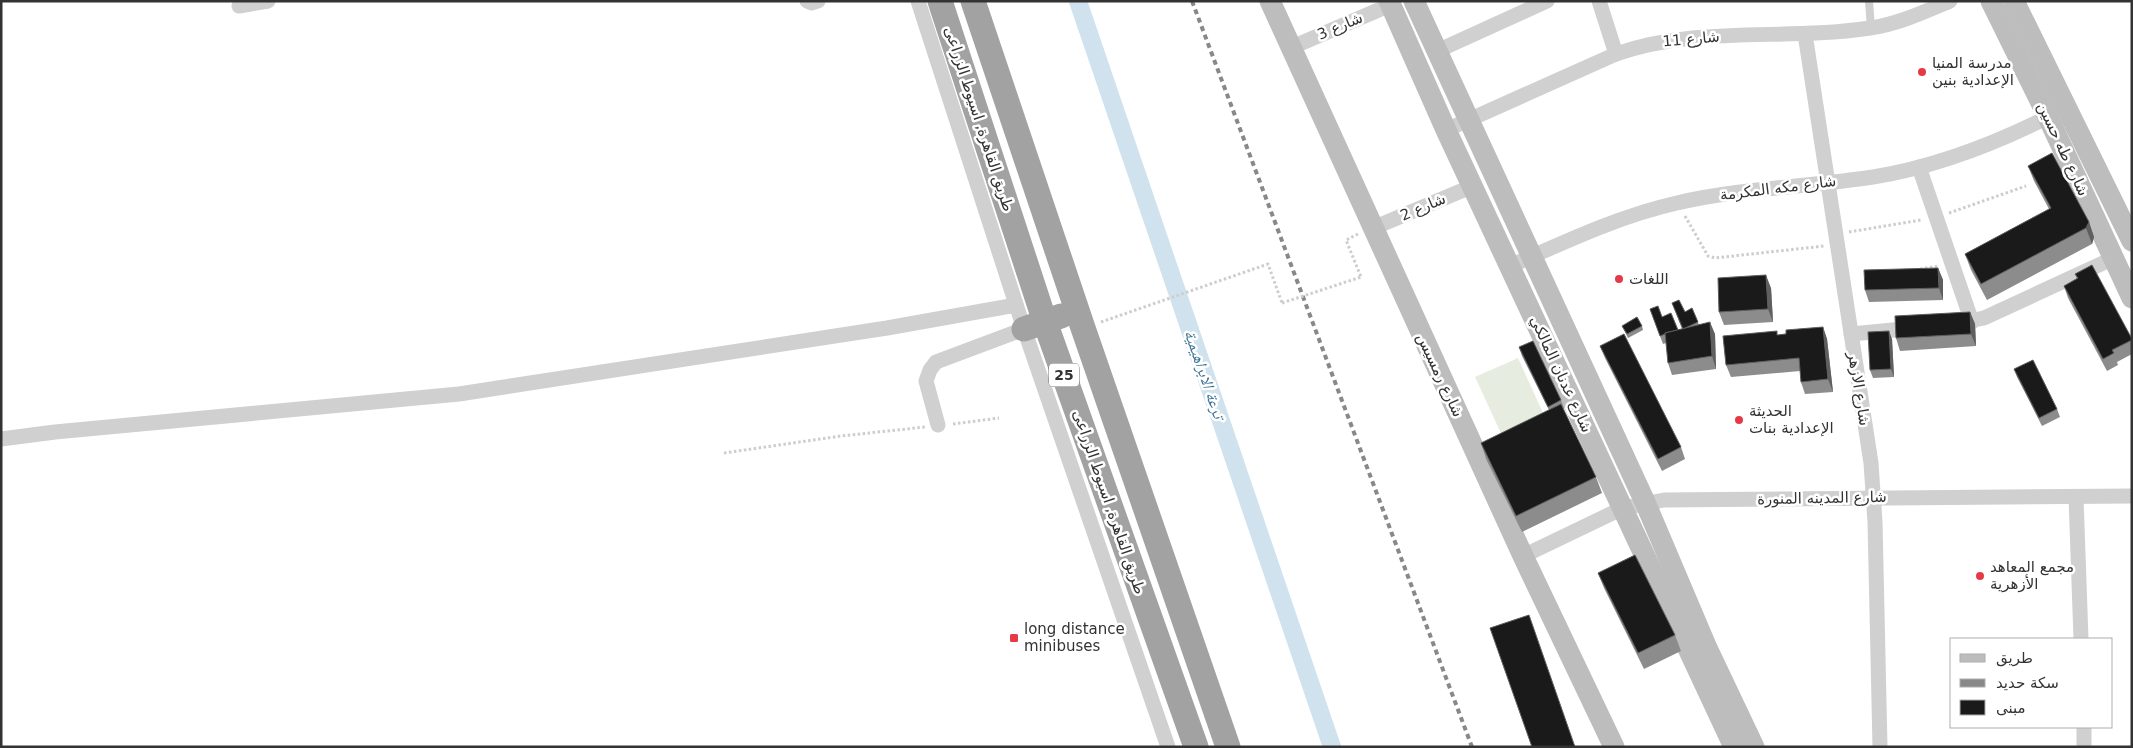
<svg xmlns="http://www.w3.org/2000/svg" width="2133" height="748" viewBox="0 0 2133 748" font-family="'DejaVu Sans','Noto Naskh Arabic',sans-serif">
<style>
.pitch{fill:#e6ecdf}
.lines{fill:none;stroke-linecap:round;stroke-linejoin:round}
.canal{stroke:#cfe2ee;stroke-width:18}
.path{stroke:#cdcdcd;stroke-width:3;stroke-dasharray:2.5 2.5;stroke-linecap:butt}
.service{stroke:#d0d0d0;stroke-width:8}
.minor{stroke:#d0d0d0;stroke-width:15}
.secondary{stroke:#bdbdbd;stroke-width:21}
.trunk{stroke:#a2a2a2;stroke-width:25}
.rail{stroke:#888;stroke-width:4;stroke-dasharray:5 4;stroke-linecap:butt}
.path-bridge{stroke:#cdcdcd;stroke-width:3;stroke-dasharray:2.5 2.5;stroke-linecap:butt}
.wall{fill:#8c8c8c}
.shaded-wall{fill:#5f5f5f}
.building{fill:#1a1a1a;stroke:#5f5f5f}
.poi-dot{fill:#e63946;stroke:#fff;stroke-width:2}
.labels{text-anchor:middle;stroke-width:5;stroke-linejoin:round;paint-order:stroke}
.shield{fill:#fff;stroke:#707070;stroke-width:1}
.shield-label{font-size:14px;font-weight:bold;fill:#333}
.street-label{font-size:15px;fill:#333;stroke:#fff}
.poi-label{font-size:15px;fill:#333;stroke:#fff;text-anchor:start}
.water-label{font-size:16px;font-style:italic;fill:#3f7597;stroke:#fff}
</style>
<rect width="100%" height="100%" fill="#fff"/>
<!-- pitch -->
<path class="pitch" d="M1518 358 1548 424 1505 442 1475 377Z"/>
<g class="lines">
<!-- canal -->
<path class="canal" d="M1078 1 1332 747"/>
<!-- path -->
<g class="path">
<path d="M1949 213 2026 186"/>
<path d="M1685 216 1708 256 1715 258 1824 246"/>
<path d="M1849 232 1921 220"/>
<path d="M1358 234 1346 240 1361 277"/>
<path d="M1920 269 1939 266"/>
<path d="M1101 322 1268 264 1282 303"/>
<path d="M953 424 999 418"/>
<path d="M724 453 841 436 925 427"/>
</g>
<!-- service -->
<path class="service" d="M1869 1 1871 28"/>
<!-- minor -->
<g class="minor">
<path d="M807 1 812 3 818 1"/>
<path d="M918 1 1024 329 1168 747"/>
<path d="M1599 1 1616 54"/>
<path d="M239 6 268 1"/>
<path d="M1805 34 1871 463 1875 522 1880 747"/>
<path d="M1290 48 1390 5"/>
<path d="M1437 51 1547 1"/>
<path d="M1446 130 1616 54C1698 25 1786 41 1870 28 1898 24 1924 12 1950 1"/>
<path d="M1919 167 1972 322"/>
<path d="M1373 228 1473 186"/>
<path d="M1510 266C1565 242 1619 216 1677 203 1741 188 1808 187 1873 177 1935 167 1992 145 2048 117"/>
<path d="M1954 324 1984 318 2114 258"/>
<path d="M1851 334 1914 328"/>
<path d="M938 425 926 381 930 370 936 362 1024 329"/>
<path d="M1 439 55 432 459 394 887 328 1016 305"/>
<path d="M2076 497 2081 639"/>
<path d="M1523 556 1623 508 1664 500 2132 496"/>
<path d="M2084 727V747"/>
</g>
<!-- secondary -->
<g class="secondary">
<path d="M1270 1 1523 556 1614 747"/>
<path d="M1389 1 1446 130 1734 747"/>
<path d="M1414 1 1645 502 1707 648 1754 747"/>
<path d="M1991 1 2048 117 2132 298"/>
<path d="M2014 1 2132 241"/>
</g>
<!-- trunk -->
<g class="trunk">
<path d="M940 1 1045 322 1196 747"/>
<path d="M973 1 1083 328 1228 747"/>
<path d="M1024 329 1061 316"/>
</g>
<!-- rail -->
<path class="rail" d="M1192 1 1472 747"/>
<!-- path-bridge -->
<path class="path-bridge" d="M1282 303 1361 277"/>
</g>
<!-- wall -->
<g class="wall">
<path d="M2028 166 2089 222 2094 237 2092 244 1987 300 1971 270 1965 254 2049 209 2034 181Z"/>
<path d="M1938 268 1943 280V300L1869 302 1865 290Z"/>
<path d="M2075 274 2132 339V354L2117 362 2118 365 2107 371 2068 298 2064 286 2077 279Z"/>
<path d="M1771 288 1773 322 1724 325 1719 312Z"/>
<path d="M1672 303 1685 312 1692 308 1699 325 1715 334 1716 369 1672 375 1668 363 1666 343 1663 344 1650 309 1662 317 1678 330 1682 329Z"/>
<path d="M1970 312 1975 324 1976 346 1900 351 1896 338Z"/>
<path d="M1622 326H1642L1643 330 1628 338Z"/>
<path d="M1823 327 1827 339 1833 392 1805 394 1801 382 1800 371 1731 377 1726 365 1778 335Z"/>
<path d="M1892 339 1894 377 1873 378 1870 370Z"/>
<path d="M1600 346 1681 447 1685 459 1662 471 1605 358Z"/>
<path d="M1519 347 1561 400 1564 408 1563 409 1596 477 1602 493 1522 532 1486 459 1481 443 1549 410 1522 356Z"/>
<path d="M2014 369 2057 409 2060 417 2042 426 2017 377Z"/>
<path d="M1598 573 1675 635 1681 651 1644 669 1604 588Z"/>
</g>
<!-- shaded-wall -->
<g class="shaded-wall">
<path d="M2089 222 2094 237 2092 244 2086 228Z"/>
<path d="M1938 268 1943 280V300L1939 288Z"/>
<path d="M1766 275 1771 288 1773 322 1768 309Z"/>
<path d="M1970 312 1975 324 1976 346 1971 334Z"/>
<path d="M1710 322 1715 334 1716 369 1712 356Z"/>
<path d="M1823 327 1827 339 1833 392 1828 379Z"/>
<path d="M1889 331 1892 339 1894 377 1891 369Z"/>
</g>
<!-- building -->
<g class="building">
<path d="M2052 153 2089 222 2086 228 1981 284 1965 254 2051 208 2028 166Z"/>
<path d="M2092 265 2132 339V340L2112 350 2114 353 2103 359 2064 286 2078 278 2075 274Z"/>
<path d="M1938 268 1939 288 1865 290 1864 270Z"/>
<path d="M1766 275 1768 309 1719 312 1718 278Z"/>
<path d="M1679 300 1685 312 1692 308 1698 322 1683 329 1672 303Z"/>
<path d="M1658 306 1662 317 1671 313 1678 330 1665 333V334L1660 336 1650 309Z"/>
<path d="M1970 312 1971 334 1896 338 1895 316Z"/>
<path d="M1637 317 1642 326 1627 334 1622 326Z"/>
<path d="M1710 322 1712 356 1668 363 1665 333Z"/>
<path d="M1823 327 1828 379 1801 382 1799 358 1726 365 1723 336 1777 331V335L1786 334V330Z"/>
<path d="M1889 331 1891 369 1870 370 1868 332Z"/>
<path d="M1624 334 1681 447 1658 459 1600 346Z"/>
<path d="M1533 341 1561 400 1548 407 1519 347Z"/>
<path d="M2033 360 2057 409 2039 418 2014 369Z"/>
<path d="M1561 404 1596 477 1516 516 1481 443Z"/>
<path d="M1635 555 1675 635 1638 653 1598 573Z"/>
<path d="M1529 615 1575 747H1532L1490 628Z"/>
</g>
<!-- markers -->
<g class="poi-dot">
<circle cx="1922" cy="72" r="5"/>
<circle cx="1619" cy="279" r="5"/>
<circle cx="1739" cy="420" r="5"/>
<circle cx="1980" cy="576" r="5"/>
<rect x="1009" y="633" width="10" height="10" rx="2.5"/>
</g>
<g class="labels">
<!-- shield labels -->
<rect class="shield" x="1049" y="363.5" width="30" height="23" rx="4"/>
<g class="shield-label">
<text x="1064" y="380">25</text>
</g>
<!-- street labels -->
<g class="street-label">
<text transform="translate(1340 26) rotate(-23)" y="5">شارع 3</text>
<text transform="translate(1691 39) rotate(-5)" y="5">شارع 11</text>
<text transform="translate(979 119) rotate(72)" y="5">طريق القاهرة, اسيوط الزراعى</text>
<text transform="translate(2063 149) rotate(65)" y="5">شارع طه حسين</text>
<text transform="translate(1778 188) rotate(-7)" y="5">شارع مكه المكرمة</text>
<text transform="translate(1423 207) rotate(-23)" y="5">شارع 2</text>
<text transform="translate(1561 374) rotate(65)" y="5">شارع عدنان المالكي</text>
<text transform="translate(1440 375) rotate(65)" y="5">شارع رمسيس</text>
<text transform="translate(1859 389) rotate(81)" y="5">شارع الازهر</text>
<text transform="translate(1822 498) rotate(-1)" y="5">شارع المدينه المنورة</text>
<text transform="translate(1109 502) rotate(71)" y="5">طريق القاهرة, اسيوط الزراعى</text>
</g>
<!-- poi labels -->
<g class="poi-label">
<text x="1932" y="68">مدرسة المنيا<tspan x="1932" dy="17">الإعدادية بنين</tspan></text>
<text x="1629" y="284">اللغات</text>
<text x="1749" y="416">الحديثة<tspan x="1749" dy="17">الإعدادية بنات</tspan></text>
<text x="1990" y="572">مجمع المعاهد<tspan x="1990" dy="17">الأزهرية</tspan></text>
<text x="1024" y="634">long distance<tspan x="1024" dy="17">minibuses</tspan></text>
</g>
<!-- water labels -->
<g class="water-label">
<text transform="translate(1205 374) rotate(71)" y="6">ترعة الابراهيمية</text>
</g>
</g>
<!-- border -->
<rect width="2133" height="748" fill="none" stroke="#333333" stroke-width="5"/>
<!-- legend -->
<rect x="1950" y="638" width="162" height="90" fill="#ffffff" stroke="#adadad"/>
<rect x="1960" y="654" width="25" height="8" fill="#bdbdbd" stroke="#adadad"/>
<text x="1996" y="663" font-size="15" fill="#333333">طريق</text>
<rect x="1960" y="679" width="25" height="8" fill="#888888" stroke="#adadad"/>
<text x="1996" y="688" font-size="15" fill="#333333">سكة حديد</text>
<rect x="1960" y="700" width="25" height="15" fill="#1a1a1a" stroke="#adadad"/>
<text x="1996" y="713" font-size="15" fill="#333333">مبنى</text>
</svg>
